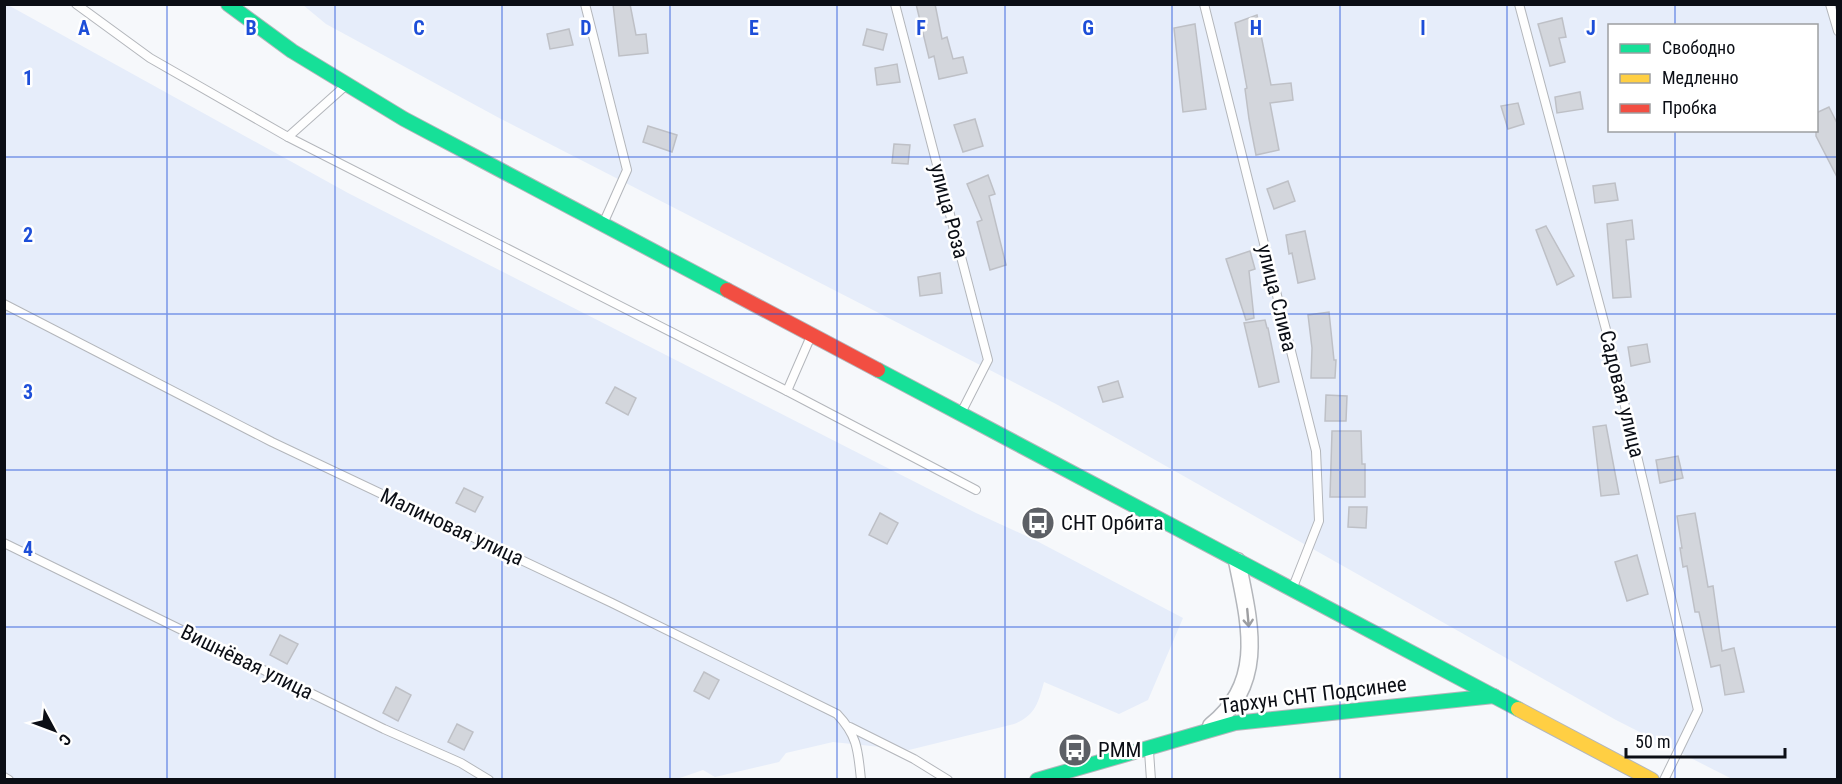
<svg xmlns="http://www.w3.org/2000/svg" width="1842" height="784" viewBox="0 0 1842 784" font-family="'Roboto Condensed',sans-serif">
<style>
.green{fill:#e6edfa;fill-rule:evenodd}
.building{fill:#d3d6dc;stroke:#bec0c6;stroke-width:1.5}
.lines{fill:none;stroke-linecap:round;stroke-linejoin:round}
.lane-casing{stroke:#b3b6bb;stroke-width:10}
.street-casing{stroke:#b3b6bb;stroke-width:19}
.fast-casing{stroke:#b3b6bb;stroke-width:16}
.slow-casing{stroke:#b3b6bb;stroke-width:16}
.jam-casing{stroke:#b3b6bb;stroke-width:16}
.lane{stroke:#fefefe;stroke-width:8}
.street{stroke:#fefefe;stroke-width:16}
.fast{stroke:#16e098;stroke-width:14}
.slow{stroke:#ffcf43;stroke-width:14}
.jam{stroke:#f24e42;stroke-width:14}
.oneway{stroke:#9d9ea1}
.grid{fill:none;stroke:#1d4ed8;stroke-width:1.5;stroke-opacity:0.55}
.labels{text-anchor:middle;stroke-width:5;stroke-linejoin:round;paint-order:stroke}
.street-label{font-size:21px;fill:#0b0e15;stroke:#fff}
.poi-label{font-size:21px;fill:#0b0e15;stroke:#fff;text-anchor:start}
.grid-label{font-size:20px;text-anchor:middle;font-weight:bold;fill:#1d4ed8;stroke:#fff;stroke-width:5;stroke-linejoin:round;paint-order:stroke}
</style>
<rect width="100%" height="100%" fill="#f6f8fb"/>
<!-- green -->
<g class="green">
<path d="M5 5H8L348 193 976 513 1033 539 1183 618 1148 700 1119 714 1044 682C1038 703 1036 715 1014 724L909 750 833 742 786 753 779 762 715 777 703 770 674 780H5Z"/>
<path d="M303 5H1837V779H1732L1616 720 1056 404 501 119 326 24ZM1610 26H1816V130H1610Z"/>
</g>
<!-- building -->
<g class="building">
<path d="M613 4H630L636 35 646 34 648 53 619 56Z"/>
<path d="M916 4H935L942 39 947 37 953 59 963 57 967 73 939 79 934 56 929 58Z"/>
<path d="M1257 15 1271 85 1291 83 1293 100 1270 103 1279 150 1256 155 1249 119 1245 89 1247 88 1235 23Z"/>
<path d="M1562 18 1566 37 1559 38 1565 62 1550 66 1538 24Z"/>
<path d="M1195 24 1206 109 1183 112 1174 28Z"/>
<path d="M569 29 573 45 550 49 547 34Z"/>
<path d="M867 29 887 34 883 50 863 45Z"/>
<path d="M897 64 900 82 877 85 875 68Z"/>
<path d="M1580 92 1583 109 1557 113 1555 97Z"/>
<path d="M1518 103 1524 124 1508 129 1501 106Z"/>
<path d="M1829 107 1838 125V179L1816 136V113Z"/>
<path d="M975 119 983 146 963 152 954 125Z"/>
<path d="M648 126 677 135 672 152 643 142Z"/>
<path d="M894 144 910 145 908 164 892 163Z"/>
<path d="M988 175 995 194 989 196 1006 265 990 270 977 222 982 220 967 184Z"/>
<path d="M1288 181 1295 201 1274 209 1267 189Z"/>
<path d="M1615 183 1618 200 1595 203 1593 186Z"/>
<path d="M1632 220 1634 239 1626 240 1631 297 1613 298 1607 224Z"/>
<path d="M1546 226 1574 276 1557 285 1536 230Z"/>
<path d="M1305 231 1315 279 1298 283 1292 253 1289 254 1286 235Z"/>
<path d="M1250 251 1255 269 1249 271 1254 318 1246 320 1226 259Z"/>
<path d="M940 273 942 293 920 296 918 277Z"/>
<path d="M1329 312 1334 360H1336L1335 378H1311L1312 348 1308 315Z"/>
<path d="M1265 320 1267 328H1268L1279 382 1259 387 1244 323Z"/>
<path d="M1647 344 1650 362 1631 366 1628 347Z"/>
<path d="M1118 381 1123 397 1103 402 1098 387Z"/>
<path d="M615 387 636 398 628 415 606 403Z"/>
<path d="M1326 395 1347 396 1346 421H1325Z"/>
<path d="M1606 425 1619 494 1601 496 1593 427Z"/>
<path d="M1332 431H1361L1362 464H1365V497H1330Z"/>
<path d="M1678 456 1683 478 1660 483 1656 460Z"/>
<path d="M464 488 483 497 475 512 456 503Z"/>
<path d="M1349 507H1367L1366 528 1348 527Z"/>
<path d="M880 513 898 523 887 544 869 535Z"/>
<path d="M1695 513 1708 587 1713 586 1722 651 1734 648 1744 692 1725 695 1720 665 1711 667 1699 612H1695L1687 566 1683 567 1680 548H1682L1677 516Z"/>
<path d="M1637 555 1648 594 1627 601 1615 562Z"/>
<path d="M280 635 298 644 287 664 270 655Z"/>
<path d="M704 672 719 680 709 699 694 691Z"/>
<path d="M396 687 411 695 398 721 383 713Z"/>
<path d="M457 724 473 732 464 750 448 742Z"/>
</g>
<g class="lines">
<defs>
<g id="lane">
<path d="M76 4 150 58 288 137 344 87"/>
<path d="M585 4 627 170 603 224"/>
<path d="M895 4 988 360 961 413"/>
<path d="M1204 4 1316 451 1319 521 1293 587"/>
<path d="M1519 4 1612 352 1698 710 1664 780"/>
<path d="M1830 4 1838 31"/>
<path d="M288 137 787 391 976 490"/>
<path d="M4 304 272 442 612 603 837 714C858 736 858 751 861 780"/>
<path d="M787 391 811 336"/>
<path d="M4 543 384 729 461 763 489 780"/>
<path d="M850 727 914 759 948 780"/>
<path d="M1149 751 1151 780"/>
<path d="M4 777 9 780"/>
</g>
<path id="street" d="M1211 726C1267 682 1249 621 1237 561"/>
<g id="fast">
<path d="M228 4 292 51 404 119 727 290"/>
<path d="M878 370 1518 709"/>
<path d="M1037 780 1235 723 1494 696"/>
</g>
<path id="slow" d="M1518 709 1652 780"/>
<path id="jam" d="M727 290 878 370"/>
</defs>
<!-- lane casing -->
<use href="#lane" class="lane-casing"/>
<!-- street casing -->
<use href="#street" class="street-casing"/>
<!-- fast casing -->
<use href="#fast" class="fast-casing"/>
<!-- slow casing -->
<use href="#slow" class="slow-casing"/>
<!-- jam casing -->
<use href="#jam" class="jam-casing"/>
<!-- lane -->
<use href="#lane" class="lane"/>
<!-- street -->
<use href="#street" class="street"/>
<!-- fast -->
<use href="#fast" class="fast"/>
<!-- slow -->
<use href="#slow" class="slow"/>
<!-- jam -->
<use href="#jam" class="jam"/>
</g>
<!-- one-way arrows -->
<defs><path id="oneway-shaft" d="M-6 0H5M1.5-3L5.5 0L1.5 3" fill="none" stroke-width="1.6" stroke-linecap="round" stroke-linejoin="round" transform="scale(1.5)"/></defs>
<use class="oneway" href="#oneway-shaft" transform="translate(1248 618) rotate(85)"/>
<!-- grid -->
<path class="grid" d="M167 4V780M335 4V780M502 4V780M670 4V780M837 4V780M1005 4V780M1172 4V780M1340 4V780M1507 4V780M1675 4V26M1675 130V780M4 157H1838M4 314H1838M4 470H1838M4 627H1838"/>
<!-- icons -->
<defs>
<symbol id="bus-disc" viewBox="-11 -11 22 22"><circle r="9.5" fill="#5d6066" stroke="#fff"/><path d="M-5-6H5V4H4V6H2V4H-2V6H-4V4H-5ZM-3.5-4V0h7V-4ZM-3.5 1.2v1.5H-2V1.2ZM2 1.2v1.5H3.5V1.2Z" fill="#fff"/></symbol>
</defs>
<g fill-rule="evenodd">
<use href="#bus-disc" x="1019" y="504" width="38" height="38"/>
<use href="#bus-disc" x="1056" y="731" width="38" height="38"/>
</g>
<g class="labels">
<!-- street labels -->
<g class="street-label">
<text transform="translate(949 211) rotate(75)" y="7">улица Роза</text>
<text transform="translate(1277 298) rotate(76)" y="7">улица Слива</text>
<text transform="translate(1622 394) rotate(76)" y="7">Садовая улица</text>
<text transform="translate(452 527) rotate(25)" y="7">Малиновая улица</text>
<text transform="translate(247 662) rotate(26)" y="7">Вишнёвая улица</text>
<text transform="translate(1313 695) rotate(-7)" y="7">Тархун СНТ Подсинее</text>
</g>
<!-- poi labels -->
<g class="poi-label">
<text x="1061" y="530">СНТ Орбита</text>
<text x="1098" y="757">РММ</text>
</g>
</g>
<g class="grid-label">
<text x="84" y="35">A</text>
<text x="251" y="35">B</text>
<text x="419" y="35">C</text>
<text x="586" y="35">D</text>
<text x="754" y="35">E</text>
<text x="921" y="35">F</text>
<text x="1088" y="35">G</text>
<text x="1256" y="35">H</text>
<text x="1423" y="35">I</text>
<text x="1591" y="35">J</text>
<text x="28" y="85">1</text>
<text x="28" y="242">2</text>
<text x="28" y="399">3</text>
<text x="28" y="556">4</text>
</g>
<!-- border -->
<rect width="1842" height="784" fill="none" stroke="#0b0e15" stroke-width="12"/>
<!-- legend -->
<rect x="1608" y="24" width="210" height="108" fill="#ffffff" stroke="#9d9fa1" stroke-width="1.5"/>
<rect x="1620" y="44" width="30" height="9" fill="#16e098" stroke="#9d9fa1" stroke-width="1.5"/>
<text x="1662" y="54" font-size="18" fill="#0b0e15">Свободно</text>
<rect x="1620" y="74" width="30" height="9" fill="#ffcf43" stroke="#9d9fa1" stroke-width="1.5"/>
<text x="1662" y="84" font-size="18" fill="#0b0e15">Медленно</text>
<rect x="1620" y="104" width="30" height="9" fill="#f24e42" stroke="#9d9fa1" stroke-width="1.5"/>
<text x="1662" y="114" font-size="18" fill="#0b0e15">Пробка</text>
<!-- north arrow -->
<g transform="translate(54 730) rotate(131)" stroke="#ffffff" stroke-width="4.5" paint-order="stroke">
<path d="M0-4.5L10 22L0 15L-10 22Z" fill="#0b0e15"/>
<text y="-9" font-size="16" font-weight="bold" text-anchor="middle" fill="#0b0e15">С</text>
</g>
<!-- scale -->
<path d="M1626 748v9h159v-9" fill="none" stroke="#0b0e15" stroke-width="3"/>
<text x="1635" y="748" font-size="18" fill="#0b0e15" stroke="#ffffff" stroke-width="4.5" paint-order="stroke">50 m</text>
</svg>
